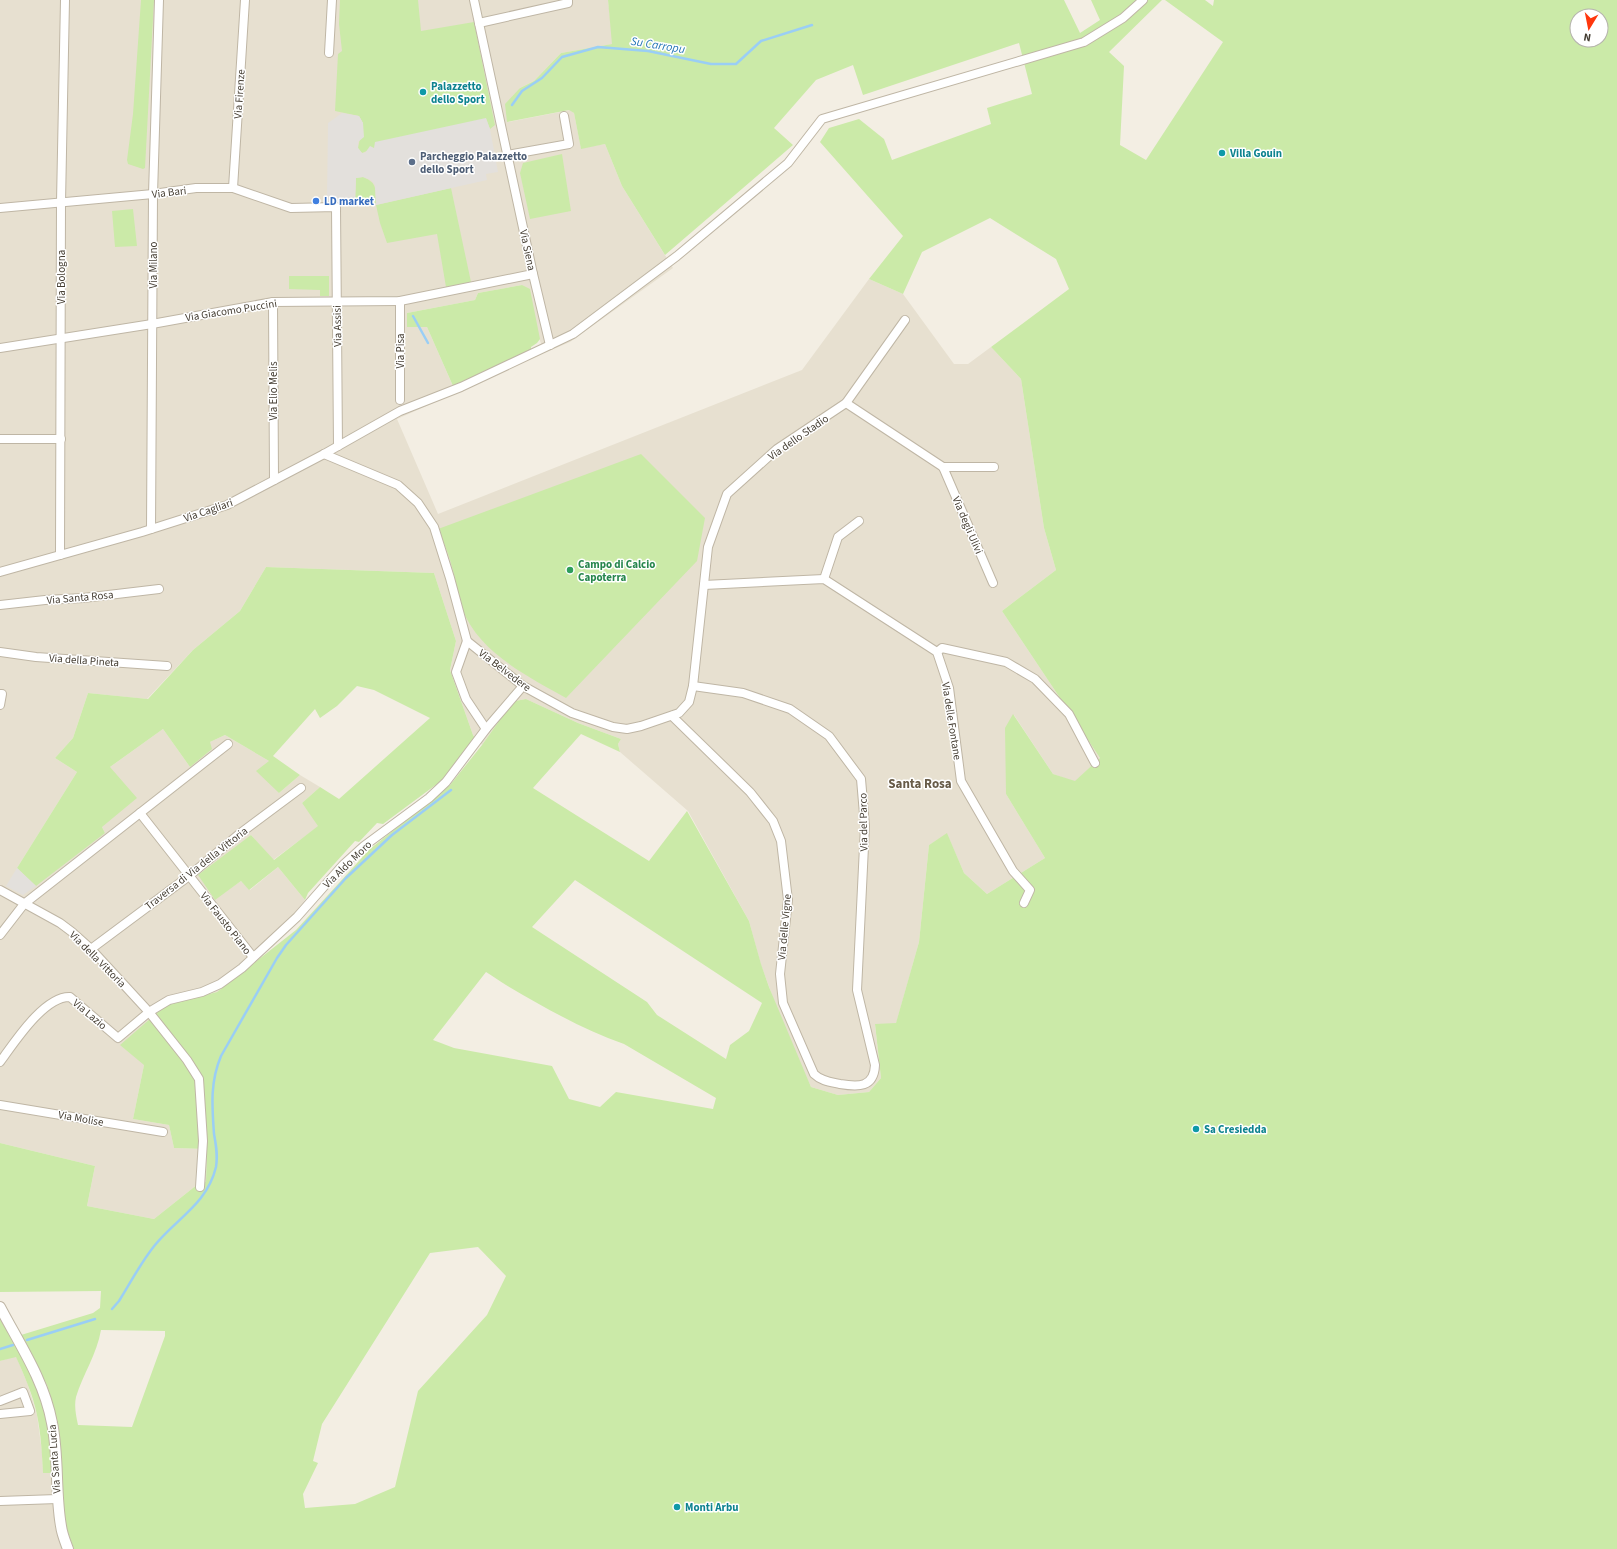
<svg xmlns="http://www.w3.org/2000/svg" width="1617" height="1549" viewBox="0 0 1617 1549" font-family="'Source Sans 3',sans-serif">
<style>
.residential{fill:#e7e0d0}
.green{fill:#cbeaa8;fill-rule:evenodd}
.parking{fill:#e3e0dc}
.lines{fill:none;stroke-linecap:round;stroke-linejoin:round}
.stream{stroke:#9acef5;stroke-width:2.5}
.minor-casing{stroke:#bfb6a5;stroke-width:10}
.tertiary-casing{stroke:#bfb6a5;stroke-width:12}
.minor{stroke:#fff;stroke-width:8}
.tertiary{stroke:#fff;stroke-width:10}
.culture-dot{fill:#0f9aa8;stroke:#fff;stroke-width:1.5}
.service-dot{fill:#5c6f8a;stroke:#fff;stroke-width:1.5}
.shop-dot{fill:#3f7fe0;stroke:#fff;stroke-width:1.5}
.leisure-dot{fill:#2e9e5b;stroke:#fff;stroke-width:1.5}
.labels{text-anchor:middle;stroke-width:3;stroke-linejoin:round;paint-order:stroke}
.culture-label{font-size:11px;font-weight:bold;fill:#0d838f;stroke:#fff;text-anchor:start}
.street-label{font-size:11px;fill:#453e33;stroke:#fff}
.service-label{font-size:11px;font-weight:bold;fill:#4e5e75;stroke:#fff;text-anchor:start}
.shop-label{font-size:11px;font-weight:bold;fill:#366cbe;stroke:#fff;text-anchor:start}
.leisure-label{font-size:11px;font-weight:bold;fill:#27864d;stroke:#fff;text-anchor:start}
.water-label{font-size:12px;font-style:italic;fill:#2676b7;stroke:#fff}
.quarter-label{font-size:13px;font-weight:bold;fill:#685c49;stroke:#fff}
</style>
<rect width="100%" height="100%" fill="#f3eee3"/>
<!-- residential -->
<g class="residential">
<path d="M0 0H608L613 44 561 53 534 81 520 88 508 122 570 110 574 113 581 148 605 144 622 186 673 268 570 342 544 353 522 285 478 293 475 300 407 313 427 327 456 393 397 419 438 514 802 370 869 279 903 294 954 364H968L991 347 1021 379 1044 528 1056 570 1002 611 1100 758 1075 782 1053 774 1014 715 1006 794 1045 858 987 894 964 873 947 834 929 845 919 942 896 1024 875 1025 881 1078 869 1092 838 1095 811 1087 787 1035 761 965 749 921 688 811 620 752 618 744 621 739 578 723 526 699 515 701 509 707 482 745 473 735 450 670 456 641 434 573 266 567 240 611 193 650 147 699 88 693 73 738 55 758 77 772 17 868 105 833 102 827 110 767 163 729 190 767 210 742 225 735 269 761 279 793 300 775 320 787 302 803 319 826 273 860 251 835 215 899 241 881 250 890 278 867 305 900 253 964 217 992 166 1005 144 1065 133 1119 169 1125 174 1148 207 1149 206 1181 203 1185 198 1184 154 1219 87 1206 95 1166 0 1143Z"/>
<path d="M16 1356 28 1385 37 1415 42 1452 43 1473H52L55 1527 62 1549H0V1361Z"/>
</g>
<!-- green -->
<g class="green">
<path d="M141 0H154L145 168 143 169 128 164 127 160 133 114Z"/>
<path d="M340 0H418L421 31 474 22 495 125 490 129 486 119 374 148 362 153 358 148 363 123 359 116 335 111 338 54 342 51 339 24Z"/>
<path d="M608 0H1064L1080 33 1100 20 1091 0H1162L1109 52 1124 66 1120 145 1146 160 1223 42 1165 0H1205L1213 6 1214 0H1617V1549H74L65 1525 59 1429 47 1385 21 1335 93 1313 100 1308 101 1291 0 1292V1143L95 1166 87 1206 154 1219 198 1184 203 1185 206 1181 207 1149 174 1148 169 1125 133 1119 144 1065 120 1045 166 1005 217 992 296 930 370 849 450 785 482 745 509 707 515 701 526 699 578 723 621 739 618 744 620 752 581 734 533 788 649 861 687 811 749 921 761 964 769 987 811 1087 838 1095 869 1092 881 1078 875 1024 896 1023 919 942 929 845 947 833 964 873 987 894 1045 858 1006 794 1005 728 1013 714 1053 774 1075 781 1100 758 1002 611 1056 570 1044 528 1021 379 991 347 1069 289 1056 259 990 218 922 252 903 294 869 279 903 236 820 142 829 128 859 119 884 139 892 160 991 124 987 108 1032 94 1019 43 863 95 853 65 816 80 774 128 793 145 665 255 622 186 605 144 581 149 574 113 569 110 507 122 505 104 520 88 534 81 561 53 612 44ZM1577 16H1601V40H1577ZM575 880 762 1003 749 1031 730 1045 726 1059 657 1015 647 1002 532 927ZM486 972C493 976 499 981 506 985 544 1007 583 1030 624 1044L716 1098 713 1109 616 1092 600 1107 569 1099 552 1066 454 1048 433 1040ZM478 1247 506 1276 487 1315 418 1391 395 1487 355 1504 305 1508 303 1494 318 1463 313 1461 322 1424 430 1253ZM101 1330 165 1331V1336L132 1427 78 1425C76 1416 74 1406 76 1397 83 1374 97 1354 101 1330Z"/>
<path d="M562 154 571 211 530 219 520 173 523 163Z"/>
<path d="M363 177C378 183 375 189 376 203H355L356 178Z"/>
<path d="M451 188 471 282 446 287 437 234 387 243 380 223 376 205Z"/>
<path d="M133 209 137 246 115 247 112 211Z"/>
<path d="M289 276H329V296H320V290L289 289Z"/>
<path d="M522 285 530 289 540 339 537 343 531 347V350L475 378 453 386 427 327H407V313L475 300 478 293Z"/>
<path d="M641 454 705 518 697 561 566 698C527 676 478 652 462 608 457 592 455 576 450 560 447 550 442 539 438 529Z"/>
<path d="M266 567 434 573 456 641 450 670 473 735 475 738 441 781 383 824 377 823 359 842 355 841 308 893 305 900 278 867 249 890 241 881 215 900 198 875 251 835 274 860 318 826 302 803 320 787 339 799 430 718 374 690 357 686 337 706 320 718 315 709 273 756 300 775 279 793 256 771 269 761 225 735 210 742 212 749 190 767 163 729 110 767 137 798 102 827 105 833 36 886 17 868 77 772 55 758 73 738 88 693 148 699 193 650 240 611Z"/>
<path d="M0 1319 29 1369 41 1397 50 1431 52 1473H43C42 1454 41 1434 37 1415 33 1395 24 1375 16 1357L0 1361Z"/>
</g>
<!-- parking -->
<g class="parking">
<path d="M342 113 359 116 363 123 364 137 358 142V148L362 153H365L370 146 374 148 375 142 486 118 490 129 498 172 486 174 487 180 376 205 375 185 371 180 363 177 356 178 355 203H340L327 201 328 123Z"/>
<path d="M17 868 36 886 23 895 6 886Z"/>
</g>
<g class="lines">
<!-- stream -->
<g class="stream">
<path d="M512 105 522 91 542 78 562 57 598 47 648 51 711 64H736L761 41 812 25"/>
<path d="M413 316 428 343"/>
<path d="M112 1309 119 1301C131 1282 141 1262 155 1245 177 1218 207 1204 216 1167 218 1155 216 1145 214 1134 212 1106 210 1082 221 1056L277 958 286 945 346 878 392 835 451 790"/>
<path d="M27 1340 95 1319"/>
<path d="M0 1349 13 1345"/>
</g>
<defs>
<g id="minor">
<path d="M474 0 533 274 550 345"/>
<path d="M479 23 568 3V0"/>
<path d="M329 53 332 0"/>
<path d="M507 155 569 144 564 116"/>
<path d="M233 188 245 0"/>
<path d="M0 208 153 194 196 188H233L291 208 336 207 338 446"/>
<path d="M273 302 274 480"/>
<path d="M0 348 152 324 273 302 400 301 533 274"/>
<path d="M400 400V301"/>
<path d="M846 403 943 467 993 583"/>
<path d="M0 439H61"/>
<path d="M324 454 398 485 418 503 434 527 450 578 467 641 523 686 572 713 613 727 627 729 641 726 679 713 689 702 693 686 708 547 727 494 777 449 846 403 905 320"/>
<path d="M943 467H994"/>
<path d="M151 529 153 194 159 0"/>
<path d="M60 555 61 202 65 0"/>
<path d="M0 572 142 532 227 505 324 454 400 411 461 387 550 345 573 334 677 256 788 163 822 119 1084 42 1123 18 1143 0"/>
<path d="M824 579 838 537 859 521"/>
<path d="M704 585 824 579 937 652 949 688 961 781 1013 871 1030 890 1024 903"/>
<path d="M0 605 45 600 83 598 159 589"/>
<path d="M467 641 456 672 466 699 486 729"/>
<path d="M0 652 36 657 167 666"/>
<path d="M937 652 942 648 1006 662 1035 679 1069 714 1095 763"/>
<path d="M0 694H2L0 705"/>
<path d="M672 716 750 792 773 821 781 841 788 900 780 974 783 1003 814 1074C821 1081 831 1082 840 1084 858 1087 874 1088 875 1065L857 990 865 826 861 779 829 736 790 709 743 693 693 686"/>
<path d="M140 813 253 957"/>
<path d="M0 890 60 923 72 932 91 949 149 1012 187 1060 199 1079 203 1141 200 1187"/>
<path d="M0 935 24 904 228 744"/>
<path d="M91 949 189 876 238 835 301 788"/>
<path d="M0 1062C14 1043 44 996 70 997L118 1038 149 1012 169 1000 202 992 220 984 242 968 297 917 343 865 364 846 429 798 446 782 486 729 523 686"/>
<path d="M0 1105 163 1132"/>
<path d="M0 1401 23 1392 30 1411 0 1414"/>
<path d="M0 1501 57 1499"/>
</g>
<path id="tertiary" d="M0 1307C20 1345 44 1380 52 1423 59 1456 55 1492 61 1526 62 1534 65 1541 68 1549"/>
</defs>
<!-- minor casing -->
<use href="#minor" class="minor-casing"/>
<!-- tertiary casing -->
<use href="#tertiary" class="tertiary-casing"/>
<!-- minor -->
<use href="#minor" class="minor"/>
<!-- tertiary -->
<use href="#tertiary" class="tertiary"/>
</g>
<!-- markers -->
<g class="culture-dot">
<circle cx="423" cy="92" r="4"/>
<circle cx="1222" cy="153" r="4"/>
<circle cx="1196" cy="1129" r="4"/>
<circle cx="677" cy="1507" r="4"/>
</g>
<circle class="service-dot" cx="412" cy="162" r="4"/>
<circle class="shop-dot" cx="316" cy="201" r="4"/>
<circle class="leisure-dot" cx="570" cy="570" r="4"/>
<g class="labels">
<!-- culture labels -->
<g class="culture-label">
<text x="431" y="90">Palazzetto<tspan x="431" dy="13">dello Sport</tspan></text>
<text x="1230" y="157">Villa Gouin</text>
<text x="1204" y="1133">Sa Cresiedda</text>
<text x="685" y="1511">Monti Arbu</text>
</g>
<!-- street labels -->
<g class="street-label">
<text transform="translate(239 94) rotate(-86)" y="4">Via Firenze</text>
<text transform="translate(169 192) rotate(-7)" y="4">Via Bari</text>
<text transform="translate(528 250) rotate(78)" y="4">Via Siena</text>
<text transform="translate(153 265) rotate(-90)" y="4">Via Milano</text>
<text transform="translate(61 277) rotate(-90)" y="4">Via Bologna</text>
<text transform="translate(231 310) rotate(-9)" y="4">Via Giacomo Puccini</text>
<text transform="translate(337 326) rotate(-91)" y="4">Via Assisi</text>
<text transform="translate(400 351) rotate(-90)" y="4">Via Pisa</text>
<text transform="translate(273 391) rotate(-90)" y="4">Via Elio Melis</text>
<text transform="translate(798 437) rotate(-35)" y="4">Via dello Stadio</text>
<text transform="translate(208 510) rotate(-19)" y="4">Via Cagliari</text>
<text transform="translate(968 525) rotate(67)" y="4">Via degli Ulivi</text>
<text transform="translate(80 597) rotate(-5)" y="4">Via Santa Rosa</text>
<text transform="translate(84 660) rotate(4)" y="4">Via della Pineta</text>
<text transform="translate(505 670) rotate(37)" y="4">Via Belvedere</text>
<text transform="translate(952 721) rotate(81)" y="4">Via delle Fontane</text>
<text transform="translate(863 822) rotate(-91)" y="4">Via del Parco</text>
<text transform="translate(347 864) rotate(-44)" y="4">Via Aldo Moro</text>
<text transform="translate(196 868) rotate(-38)" y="4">Traversa di Via della Vittoria</text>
<text transform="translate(226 923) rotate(52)" y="4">Via Fausto Piano</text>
<text transform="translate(784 927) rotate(-85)" y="4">Via delle Vigne</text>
<text transform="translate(98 959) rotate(45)" y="4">Via della Vittoria</text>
<text transform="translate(90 1014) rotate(40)" y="4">Via Lazio</text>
<text transform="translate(81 1118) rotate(10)" y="4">Via Molise</text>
<text transform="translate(54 1459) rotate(-94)" y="4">Via Santa Lucia</text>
</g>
<!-- service labels -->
<g class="service-label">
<text x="420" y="160">Parcheggio Palazzetto<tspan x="420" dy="13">dello Sport</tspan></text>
</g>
<!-- shop labels -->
<g class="shop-label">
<text x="324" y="205">LD market</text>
</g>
<!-- leisure labels -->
<g class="leisure-label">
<text x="578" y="568">Campo di Calcio<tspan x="578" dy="13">Capoterra</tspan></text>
</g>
<!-- water labels -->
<g class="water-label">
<text transform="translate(658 45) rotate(9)" y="4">Su Carropu</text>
</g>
<!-- quarter labels -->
<g class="quarter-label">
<text x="920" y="788">Santa Rosa</text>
</g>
</g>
<!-- north arrow -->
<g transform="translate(1589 28) rotate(190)"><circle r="19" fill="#ffffff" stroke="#b5b2ad"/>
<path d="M0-3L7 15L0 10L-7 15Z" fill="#ff370d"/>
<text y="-6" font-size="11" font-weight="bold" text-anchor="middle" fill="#453e33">N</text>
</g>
</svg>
